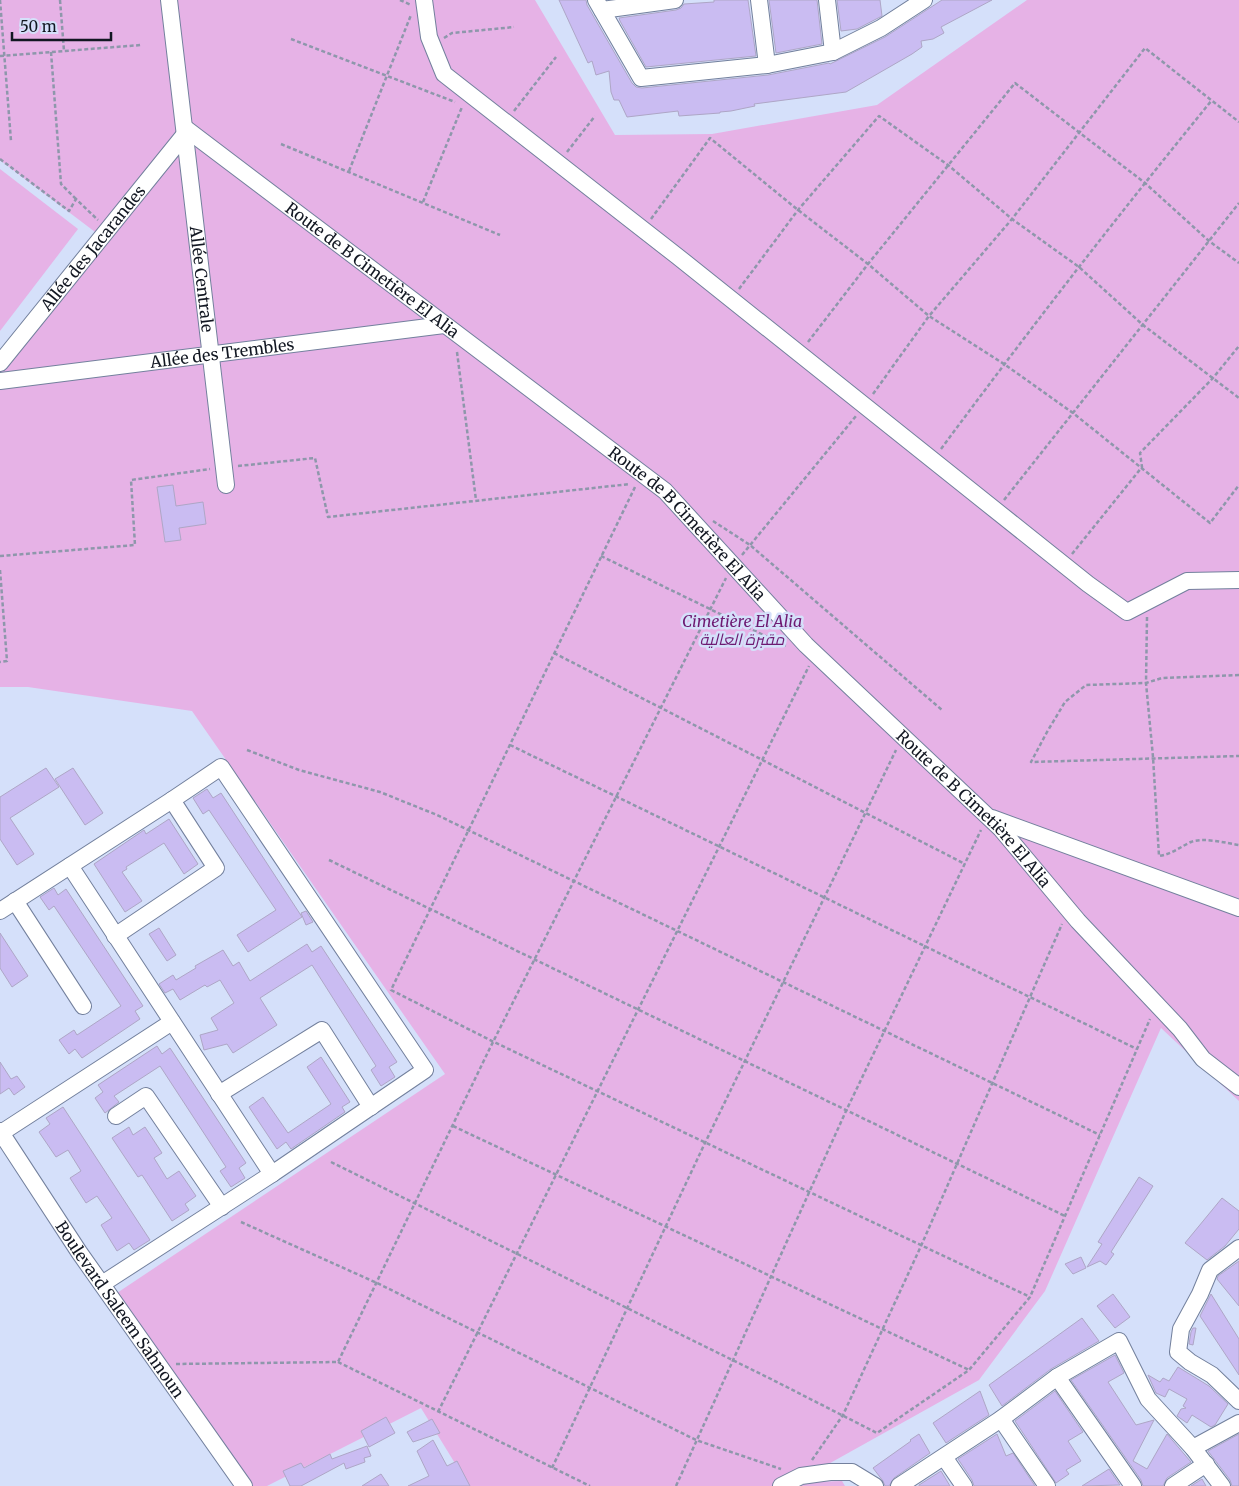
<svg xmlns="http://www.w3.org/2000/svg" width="1239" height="1486" viewBox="0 0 1239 1486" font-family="Merriweather,Cairo,serif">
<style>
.green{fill:#e6b2e6}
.building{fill:#cabcf2;stroke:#aea6c6}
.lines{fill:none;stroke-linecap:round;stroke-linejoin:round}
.minor-casing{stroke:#73809d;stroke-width:18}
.path{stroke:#8e97ab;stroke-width:2.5;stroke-dasharray:4 2.5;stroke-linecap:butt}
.minor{stroke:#fff;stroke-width:16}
.labels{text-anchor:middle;stroke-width:5;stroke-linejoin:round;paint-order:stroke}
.street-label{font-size:16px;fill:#121722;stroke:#d5e0fa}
.park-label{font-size:16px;font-style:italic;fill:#6e1a72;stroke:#d5e0fa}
</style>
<rect width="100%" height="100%" fill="#d5e0fa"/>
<!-- green -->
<g class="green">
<path d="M0 0H535L615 135 712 134 877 105 1027 0H1239V1101L1161 1028 1045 1291 979 1380 789 1486H469L421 1408 267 1486H251L117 1293 445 1074 192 711 28 687H0V371L107 241 0 160Z"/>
<path d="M0 169 78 229 0 331Z"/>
<path d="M842 1481 845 1486H800L808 1482Z"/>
</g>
<!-- building -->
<g class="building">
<path d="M559 0H586L587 5 632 83 636 87 642 88 768 75 829 63 830 64 885 37 942 0H992L941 27 944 33 933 39 921 41 922 47 912 54 846 92 754 104 755 106 731 111 720 112V113L679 116 678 111 627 117 619 100H614L611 92 609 71 596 75 592 61 588 63Z"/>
<path d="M714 0H748L756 56 646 67 620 21 619 18 676 10 681 8 684 4 714 2Z"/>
<path d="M769 0H817L822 44 776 53Z"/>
<path d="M837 0H880L882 16 857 29 841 31Z"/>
<path d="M173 485 176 506 203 502 206 524 179 528 181 540 165 542 157 487Z"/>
<path d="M46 768 59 787 10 818 34 854 17 865 0 839V797Z"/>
<path d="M73 768 103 813 85 825 55 779Z"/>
<path d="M207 789 213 798 221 793 302 917 248 952 237 935 276 910 209 810 203 814 193 798Z"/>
<path d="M169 819 198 864 184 874 164 843 126 867 127 869 122 872 142 901 125 912 94 864 144 830 146 834Z"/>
<path d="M54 888 58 895 66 889 143 1006 135 1011 140 1019 82 1058 75 1049 69 1054 59 1040 74 1030 77 1035 121 1006 54 906 49 910 40 897Z"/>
<path d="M306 911 313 922 306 925 301 913Z"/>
<path d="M159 928 176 955 167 961 149 934Z"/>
<path d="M0 933 28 976 12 987 0 968Z"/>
<path d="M307 944 312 952 321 946 397 1062 389 1067 395 1077 381 1086 371 1070 376 1066 312 965 260 998 277 1025 233 1053 227 1044 204 1050 200 1035 218 1030 211 1018 234 1003 220 980 207 987 205 985 180 1000 173 989 165 993 159 984 173 975 176 980 196 968 195 966 223 950 233 966 239 962 250 981Z"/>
<path d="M157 1046 162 1054 170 1048 246 1163 239 1168 245 1178 231 1187 220 1171 226 1167 160 1066 114 1096 119 1102 105 1113 95 1098 103 1092 98 1085Z"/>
<path d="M321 1057 350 1102 342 1107 345 1112 291 1149 286 1142 277 1149 249 1107 263 1097 288 1133 331 1104 307 1067Z"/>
<path d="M0 1062 11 1079 17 1076 25 1087 14 1095 9 1088 0 1094Z"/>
<path d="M63 1107 150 1240 134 1250 129 1243 117 1251 101 1225 112 1218 97 1196 86 1203 70 1178 81 1171 68 1150 56 1157 39 1132 50 1124 46 1118Z"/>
<path d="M129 1127 133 1135 145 1127 162 1153 154 1158 167 1179 179 1171 196 1196 185 1204 189 1210 172 1221 142 1175 138 1177 112 1138Z"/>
<path d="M1139 1177 1153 1186 1111 1252 1114 1254 1106 1265 1100 1261 1087 1267 1102 1244 1098 1242Z"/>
<path d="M1222 1198 1239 1211V1229L1225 1246 1207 1260 1185 1243Z"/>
<path d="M1081 1257 1086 1268 1073 1274 1065 1264Z"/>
<path d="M1239 1261V1306L1217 1279 1218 1276Z"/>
<path d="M1113 1294 1130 1317 1115 1328 1097 1306Z"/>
<path d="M1211 1294 1239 1339V1375L1200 1316Z"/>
<path d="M1082 1318 1099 1341 1051 1369 1002 1406 989 1385Z"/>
<path d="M1193 1328H1196L1193 1345 1189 1344 1191 1332Z"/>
<path d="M1115 1355 1124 1373 1108 1382 1136 1425 1154 1420 1133 1461 1147 1469 1167 1434 1191 1462 1167 1478 1163 1486H1143L1141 1480 1071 1380Z"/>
<path d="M1178 1367 1209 1386 1228 1404 1215 1425 1211 1427 1192 1415 1187 1423 1177 1416 1181 1409 1186 1408 1183 1406 1187 1399 1169 1389 1165 1397 1156 1393 1148 1375 1160 1382 1163 1378 1169 1381Z"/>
<path d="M980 1391 989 1415 946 1443 933 1423Z"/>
<path d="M1055 1391 1083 1432 1068 1441 1081 1461 1066 1470 1069 1474 1056 1483 1015 1421Z"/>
<path d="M386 1417 395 1433 369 1447 361 1431Z"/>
<path d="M432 1419 440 1433 413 1442 407 1432Z"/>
<path d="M919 1434 930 1453 894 1478 889 1486H885L883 1481 873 1468 911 1441 910 1440Z"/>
<path d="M997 1434 1006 1456 1013 1453 1035 1486H974L972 1480 958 1459Z"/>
<path d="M1239 1434V1486H1232L1230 1480 1208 1451Z"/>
<path d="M433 1440 447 1466 457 1461 470 1486H408L429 1476 417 1451Z"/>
<path d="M367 1446 371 1456 364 1458 365 1462 346 1469 344 1463 301 1486H290L283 1471 301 1463 304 1468 330 1454 332 1459Z"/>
<path d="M1109 1469 1120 1485 1082 1486Z"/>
<path d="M941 1471 950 1486H919V1485Z"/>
<path d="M381 1474 389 1486H362Z"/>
<path d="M1202 1479 1206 1486H1191Z"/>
</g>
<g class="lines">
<defs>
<g id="minor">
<path id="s1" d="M169 0 226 485"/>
<path d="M424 0 429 37 444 74 677 256 1088 584 1127 612 1187 581 1239 580"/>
<path d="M596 0 641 78 767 65 833 52 881 28 924 0"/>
<path d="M759 0 767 65"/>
<path d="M827 0 833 52"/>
<path d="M602 10 675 0"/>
<path id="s2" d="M185 128 665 491 806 645 1001 829 1078 921 1180 1029 1203 1059 1239 1087"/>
<path id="s3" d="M0 363 185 134"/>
<path id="s4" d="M0 381 444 325"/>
<path d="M992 818 1239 908"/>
<path d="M70 866 272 1174"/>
<path d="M15 901 83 1006"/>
<path d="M0 911 172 800 221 767 425 1070 272 1174 102 1284"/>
<path d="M115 936 216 868 172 800"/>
<path d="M219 1094 322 1030 371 1107"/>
<path d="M116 1116 146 1096 222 1207"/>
<path id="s5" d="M0 1131 79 1252 244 1486"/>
<path d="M1 1133 172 1022"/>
<path d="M1239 1248 1210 1270 1200 1294 1181 1329 1178 1352 1190 1362 1212 1375 1239 1401"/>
<path d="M1057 1377 1133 1486"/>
<path d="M1001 1419 1047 1486"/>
<path d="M1193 1448 1239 1423"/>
<path d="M944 1457 964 1486"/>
<path d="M781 1486 801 1476 830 1472H852L875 1486"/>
<path d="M899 1486 1001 1419 1057 1377 1119 1341 1148 1399 1193 1448 1222 1486"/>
<path d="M1173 1486 1206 1464"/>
</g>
</defs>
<!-- minor casing -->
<use href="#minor" class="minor-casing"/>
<!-- path -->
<g class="path">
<path d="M0 0 11 141"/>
<path d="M60 0 64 51"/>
<path d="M400 0 411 5"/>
<path d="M444 38 452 33 514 27"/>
<path d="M291 39 455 102"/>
<path d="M51 52 61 184 76 199"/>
<path d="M0 56 141 45"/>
<path d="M514 111 556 57"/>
<path d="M281 144 500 235"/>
<path d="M567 152 595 116"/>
<path d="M0 159 69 211 76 199 98 220"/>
<path d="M349 171 411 15"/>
<path d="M423 202 462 107"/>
<path d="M651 219 710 138 798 210 868 264 929 316 1004 364 1073 413 1210 523 1239 485"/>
<path d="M739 289 798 210 879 116 948 165 1012 219 1079 267 1143 325 1239 398"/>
<path d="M808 342 868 264 1015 83 1145 183 1209 241 1239 263"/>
<path d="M457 352 476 500"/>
<path d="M873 394 929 316 1012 219 1145 48 1239 122"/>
<path d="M941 449C1029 330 1119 214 1212 100"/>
<path d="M238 466 315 458 328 517 630 484"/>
<path d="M635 487 391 990 494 1042 1030 1297"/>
<path d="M1004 500 1239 203"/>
<path d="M713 521 750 545 942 710"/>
<path d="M1072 554 1142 467 1140 453 1213 378 1239 346"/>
<path d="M742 555 856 416"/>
<path d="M0 556 135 545 131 480 210 469"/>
<path d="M601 556 786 646"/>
<path d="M0 570 7 661 0 662"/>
<path d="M1147 617 1146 683 1153 757 1159 856C1172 854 1180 847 1191 842 1203 837 1226 843 1239 845"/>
<path d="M554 653 965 864"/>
<path d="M1239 675 1162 678 1146 683 1086 685 1065 702 1047 732 1031 762 1239 756"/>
<path d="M510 745 1137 1049"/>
<path d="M247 750 299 770 380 792 437 815 1100 1135"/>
<path d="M329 860 1065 1216"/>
<path d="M453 1126 969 1370"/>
<path d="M331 1162 771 1379 877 1433 969 1370 1030 1297 1150 1019"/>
<path d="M241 1222 377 1283 696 1440 781 1469"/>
<path d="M338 1362 590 1486"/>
<path d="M176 1364 338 1362 489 1050 726 578"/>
<path d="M438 1412 809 666"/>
<path d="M812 1460 843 1415 921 1246 1062 924"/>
<path d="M552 1468 704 1145 896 750"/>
<path d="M676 1486 846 1111 981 830"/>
</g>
<!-- minor -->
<use href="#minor" class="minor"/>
</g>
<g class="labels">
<!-- street labels -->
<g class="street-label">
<text dy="6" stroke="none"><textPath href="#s3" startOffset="148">Allée des Jacarandes</textPath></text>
<text dy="6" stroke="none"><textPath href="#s2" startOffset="235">Route de B Cimetière El Alia</textPath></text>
<text dy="6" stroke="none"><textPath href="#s1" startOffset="281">Allée Centrale</textPath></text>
<text dy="6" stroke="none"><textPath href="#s4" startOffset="224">Allée des Trembles</textPath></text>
<text dy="6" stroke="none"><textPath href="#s2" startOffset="640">Route de B Cimetière El Alia</textPath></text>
<text dy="6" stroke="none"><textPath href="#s2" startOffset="1045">Route de B Cimetière El Alia</textPath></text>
<text dy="6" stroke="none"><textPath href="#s5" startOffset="215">Boulevard Saleem Sahnoun</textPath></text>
</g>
<!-- park labels -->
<g class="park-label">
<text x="742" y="627">Cimetière El Alia<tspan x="742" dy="18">مقبرة العالية</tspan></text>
</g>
</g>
<!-- scale -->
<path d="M12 32v8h99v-8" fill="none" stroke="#121722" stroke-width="2.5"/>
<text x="20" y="32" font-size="15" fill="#121722" stroke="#d5e0fa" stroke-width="4" paint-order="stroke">50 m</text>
</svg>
